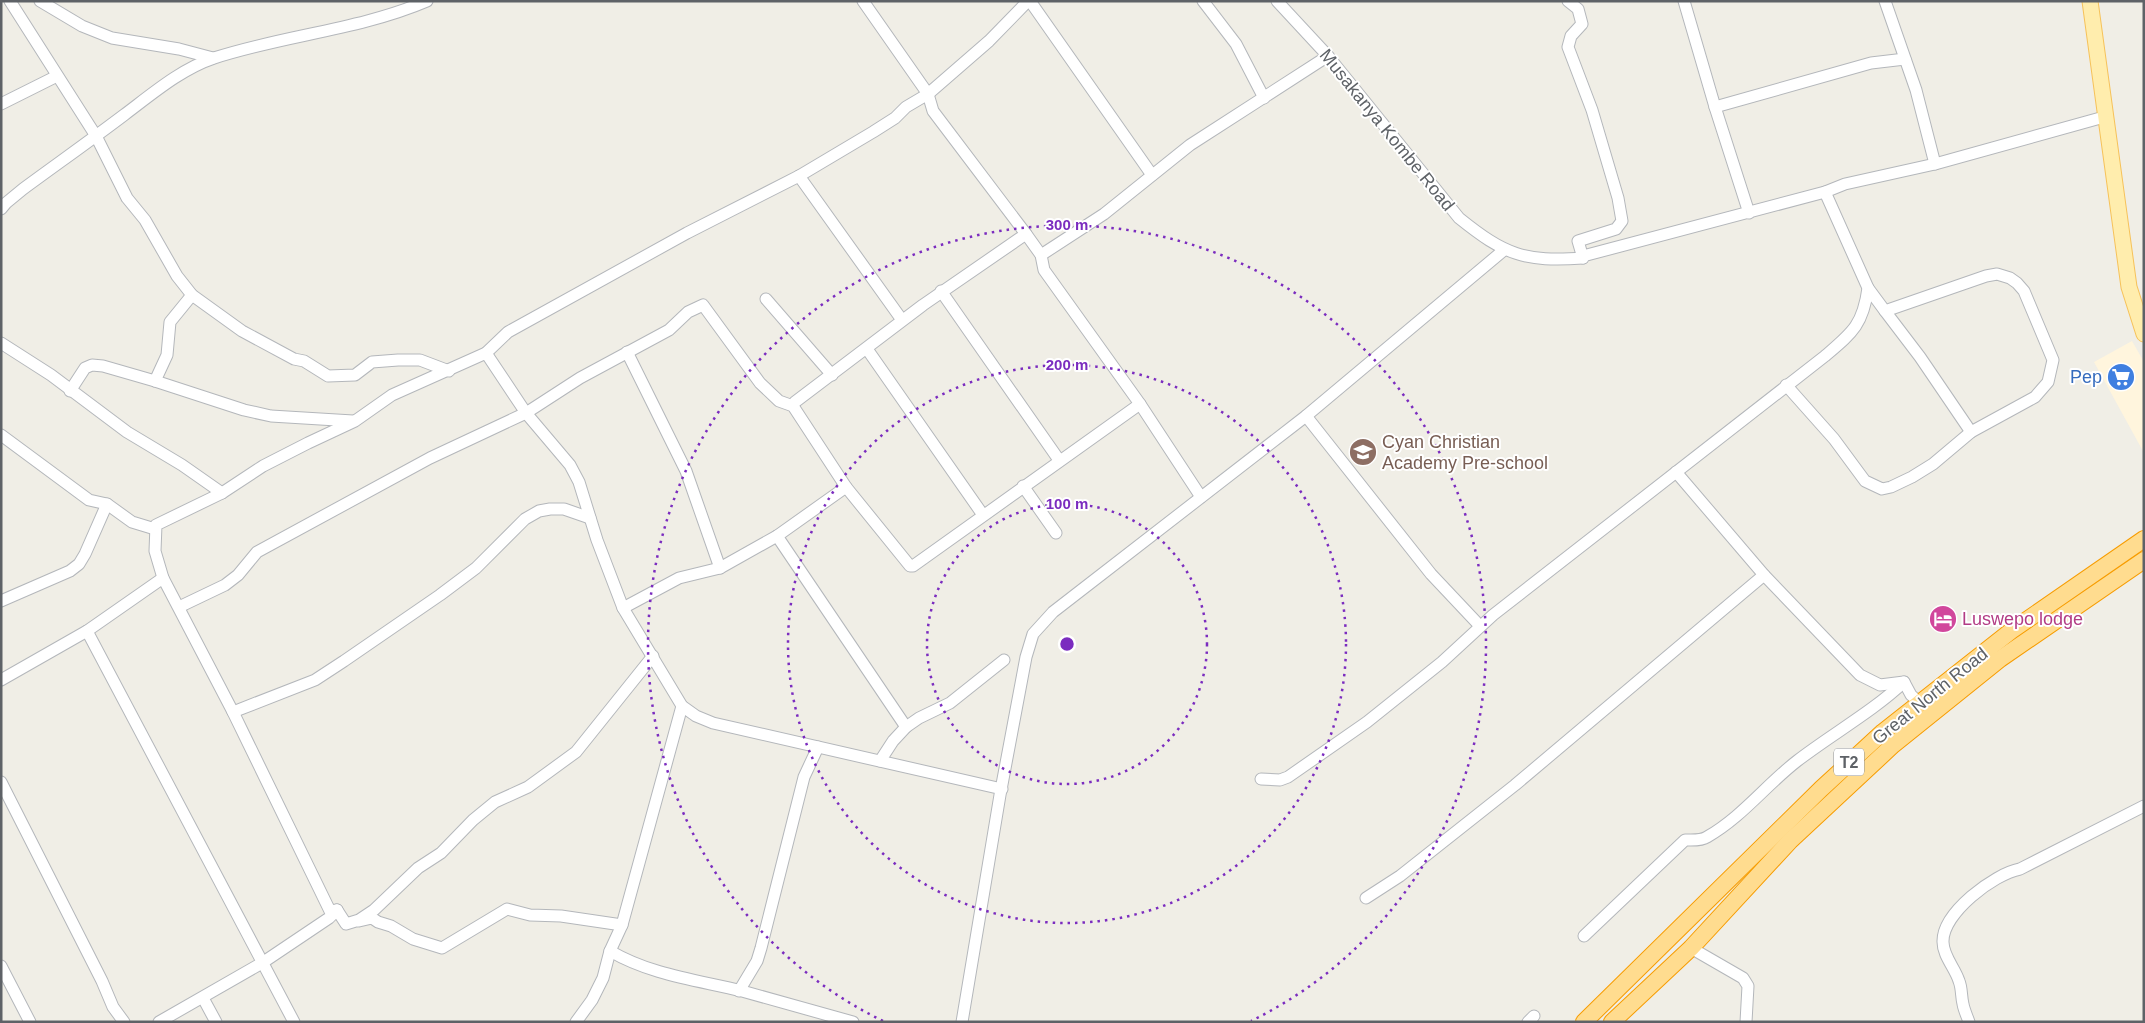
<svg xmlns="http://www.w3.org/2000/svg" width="2145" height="1023" viewBox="0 0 2145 1023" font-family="Arial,sans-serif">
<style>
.commercial{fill:#fff5dd}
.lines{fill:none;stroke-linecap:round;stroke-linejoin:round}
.minor-casing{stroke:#b4b7bb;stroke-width:13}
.major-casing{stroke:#f6c25a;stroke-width:17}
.highway-casing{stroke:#f79c00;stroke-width:18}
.minor{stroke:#fff;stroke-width:11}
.major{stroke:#ffedad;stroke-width:15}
.highway{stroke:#ffdc8f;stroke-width:16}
.ring{fill:none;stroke:#7b2cbf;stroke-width:2.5;stroke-dasharray:2.5 5}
.labels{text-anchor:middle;stroke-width:4;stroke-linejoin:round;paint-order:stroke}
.shield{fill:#fff;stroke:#8e9195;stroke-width:1}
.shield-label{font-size:16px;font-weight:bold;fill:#5e6267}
.street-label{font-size:18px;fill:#5e6267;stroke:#fff}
.shop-label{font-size:18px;fill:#366cbe;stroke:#fff;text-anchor:end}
.education-label{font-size:18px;fill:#785e54;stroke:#fff;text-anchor:start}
.hotel-label{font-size:18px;fill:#b23c85;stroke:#fff;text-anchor:start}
.centre{fill:#7b2cbf;stroke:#fff;stroke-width:2.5}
.ring-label{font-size:15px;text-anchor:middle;font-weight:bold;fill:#7b2cbf;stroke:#fff;stroke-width:4;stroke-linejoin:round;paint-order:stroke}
</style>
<rect width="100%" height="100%" fill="#f0eee6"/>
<!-- commercial -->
<path class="commercial" d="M2132 341 2144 362V453L2094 362Z"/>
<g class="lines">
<defs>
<g id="minor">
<path d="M10 1 96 136 127 198 145 220 177 276 192 295 242 331 294 359 304 361 328 376 355 375 372 362 398 360H420L449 371"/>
<path d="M40 1 82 26 112 38 179 49 213 58"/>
<path d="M863 1 928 94 933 111 1026 234 1041 255 1044 270 1140 404 1201 497"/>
<path d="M1030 1 1152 175"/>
<path d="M1203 1 1236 44 1264 98"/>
<path d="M1277 1 1328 56 1459 218C1505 255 1524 262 1583 258V256L1825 192 1845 184 1935 164 2104 117"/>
<path d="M1568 1 1578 9 1582 24 1571 36 1568 47 1592 110 1618 198 1622 221 1616 229 1578 241 1583 258"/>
<path d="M1684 1 1715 107 1749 213"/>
<path d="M1885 1 1916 90 1935 164"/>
<path d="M1 104 57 76"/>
<path d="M1715 107 1871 63 1905 59"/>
<path d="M799 176 902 320"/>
<path d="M1 209 6 203 23 189C57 164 91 140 124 115 152 94 181 69 214 58 284 35 359 30 427 1"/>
<path d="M1041 255 1104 214 1190 145 1328 56"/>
<path d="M941 291 1059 460"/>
<path d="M766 299 832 375"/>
<path d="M1885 311 1920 357 1971 432"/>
<path d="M1 343 51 375 127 432 182 465 222 493"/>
<path d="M867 349 983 515"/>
<path d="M627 352 686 471 720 568"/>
<path d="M486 353 526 413 570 465 579 482 597 540 623 608 682 706 696 716 713 723 1002 789"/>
<path d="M155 381 167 355 170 322 192 295"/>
<path d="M1786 385 1834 439 1865 481 1882 489 1891 487 1912 477 1933 464 1971 432 2035 397 2048 382 2053 360 2024 291 2017 283 2010 278 1997 274 1986 276 1885 311 1868 288"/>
<path d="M70 391 85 368 92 365 103 366 155 381 244 410 271 416 353 421"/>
<path d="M793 406 795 402 923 305 1026 234"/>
<path d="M1306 416 1431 574 1480 626"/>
<path d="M1 435 89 500 107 504 132 522 155 529"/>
<path d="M1676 472 1764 575 1860 675 1880 685 1904 682 1911 695 1920 703"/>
<path d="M1023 486 1056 533"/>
<path d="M777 536 906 727"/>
<path d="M1 601 70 571 79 564 85 554 107 504"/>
<path d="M179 607 225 585 238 575 257 552 430 458 526 413 580 378 669 330 688 312 703 305 760 383 779 401 793 406 846 487 910 566H913L1140 404"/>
<path d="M623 608 679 578 720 568 777 536 846 487"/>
<path d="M87 631 294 1022"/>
<path d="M1 680 87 631 163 578"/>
<path d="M233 712 315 680 344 661 440 595 476 568 525 519 539 511 550 509H564L590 518"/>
<path d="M880 761 893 741 906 727 919 718 950 703 1004 660"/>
<path d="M1261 779 1280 780 1288 777 1367 722 1442 662 1493 615 1825 356C1852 333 1863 325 1868 288L1825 192"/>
<path d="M1 782 102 981 113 1007 124 1022"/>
<path d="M1366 898 1400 876 1515 785 1764 575"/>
<path d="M337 910 330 911 233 712 163 578 155 551 156 525 222 493 263 466 308 443 355 421 392 395 486 353 508 332 687 233 799 176 873 132 895 118 906 107 928 94 989 41 1028 1"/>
<path d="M337 910 346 924 359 920 374 910 418 868 441 853 473 820 495 802 528 787 576 752 653 656"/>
<path d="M359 921 372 918 378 922 391 926 413 939 442 948 507 909 530 915 561 916 622 925"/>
<path d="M1584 936 1685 840C1692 840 1701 841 1707 837 1742 817 1766 785 1797 761 1832 734 1872 712 1904 682"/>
<path d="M1691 948 1743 978 1748 986 1746 1022"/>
<path d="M610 951C651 975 697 980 742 991 779 1001 816 1012 853 1022"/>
<path d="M1 966 30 1022"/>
<path d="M739 991 757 961 761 948 804 777 818 747"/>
<path d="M203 998 216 1022"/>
<path d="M159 1022 262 963 329 918 337 910"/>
<path d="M576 1022 592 1000 603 978 610 951 622 925 682 706"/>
<path d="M962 1022 1000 795 1026 657 1033 634 1053 612 1306 416 1504 250"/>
<path d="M1528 1022 1534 1016"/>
<path d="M1969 1022C1967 1016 1964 1010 1963 1004 1961 996 1962 988 1959 981 1955 968 1943 956 1943 942 1942 913 1994 874 2020 869L2144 806"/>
</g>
<path id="major" d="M2090 1 2129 287 2144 334"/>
<g id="highway">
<path d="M1584 1022 1821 789 1883 732 2011 631 2144 539"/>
<path d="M1612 1022 1691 948 1790 841 1893 745 2000 659 2144 560"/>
</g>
</defs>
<!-- minor casing -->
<use href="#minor" class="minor-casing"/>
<!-- major casing -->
<use href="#major" class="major-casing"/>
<!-- highway casing -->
<use href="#highway" class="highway-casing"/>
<!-- minor -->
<use href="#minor" class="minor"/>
<!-- major -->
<use href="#major" class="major"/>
<!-- highway -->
<use href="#highway" class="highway"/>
</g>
<!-- distance rings -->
<g class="ring">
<circle cx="1067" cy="644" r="140"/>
<circle cx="1067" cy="644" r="279"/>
<path d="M883 1021A419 419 0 1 1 1251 1021"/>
</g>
<!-- icons -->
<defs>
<symbol id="supermarket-disc" viewBox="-11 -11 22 22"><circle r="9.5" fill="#3f7fe0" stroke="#fff"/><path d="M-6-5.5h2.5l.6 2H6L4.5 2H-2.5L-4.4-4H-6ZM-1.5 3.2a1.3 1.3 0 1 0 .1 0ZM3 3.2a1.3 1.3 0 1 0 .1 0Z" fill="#fff"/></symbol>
<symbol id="school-disc" viewBox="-11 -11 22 22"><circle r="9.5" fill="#8d6e63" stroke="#fff"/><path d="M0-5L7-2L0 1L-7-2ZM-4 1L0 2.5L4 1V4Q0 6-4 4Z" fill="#fff"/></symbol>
<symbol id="hotel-disc" viewBox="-11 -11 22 22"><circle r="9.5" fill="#d1479c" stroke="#fff"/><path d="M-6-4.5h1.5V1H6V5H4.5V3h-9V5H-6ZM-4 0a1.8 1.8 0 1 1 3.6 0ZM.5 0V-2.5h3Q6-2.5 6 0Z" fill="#fff"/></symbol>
</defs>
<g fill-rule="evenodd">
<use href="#supermarket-disc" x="2105" y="361" width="32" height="32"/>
<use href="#school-disc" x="1347" y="436" width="32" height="32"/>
<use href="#hotel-disc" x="1927" y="603" width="32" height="32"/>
</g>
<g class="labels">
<!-- shield labels -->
<rect class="shield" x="1834" y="748.5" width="30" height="27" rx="4"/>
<g class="shield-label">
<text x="1849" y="768">T2</text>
</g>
<!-- street labels -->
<g class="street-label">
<text transform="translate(1387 130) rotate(51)" y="6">Musakanya Kombe Road</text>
<text transform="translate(1930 696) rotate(-39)" y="6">Great North Road</text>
</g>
<!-- shop labels -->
<g class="shop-label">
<text x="2102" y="383">Pep</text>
</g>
<!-- education labels -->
<g class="education-label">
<text x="1382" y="448">Cyan Christian<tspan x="1382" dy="21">Academy Pre-school</tspan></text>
</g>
<!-- hotel labels -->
<g class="hotel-label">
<text x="1962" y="625">Luswepo lodge</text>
</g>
</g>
<circle cx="1067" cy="644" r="8" class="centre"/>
<g class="ring-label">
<text x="1067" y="230">300 m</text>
<text x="1067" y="370">200 m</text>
<text x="1067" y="509">100 m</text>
</g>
<!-- border -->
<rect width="2145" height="1023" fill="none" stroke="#5e6267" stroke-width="5"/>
</svg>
